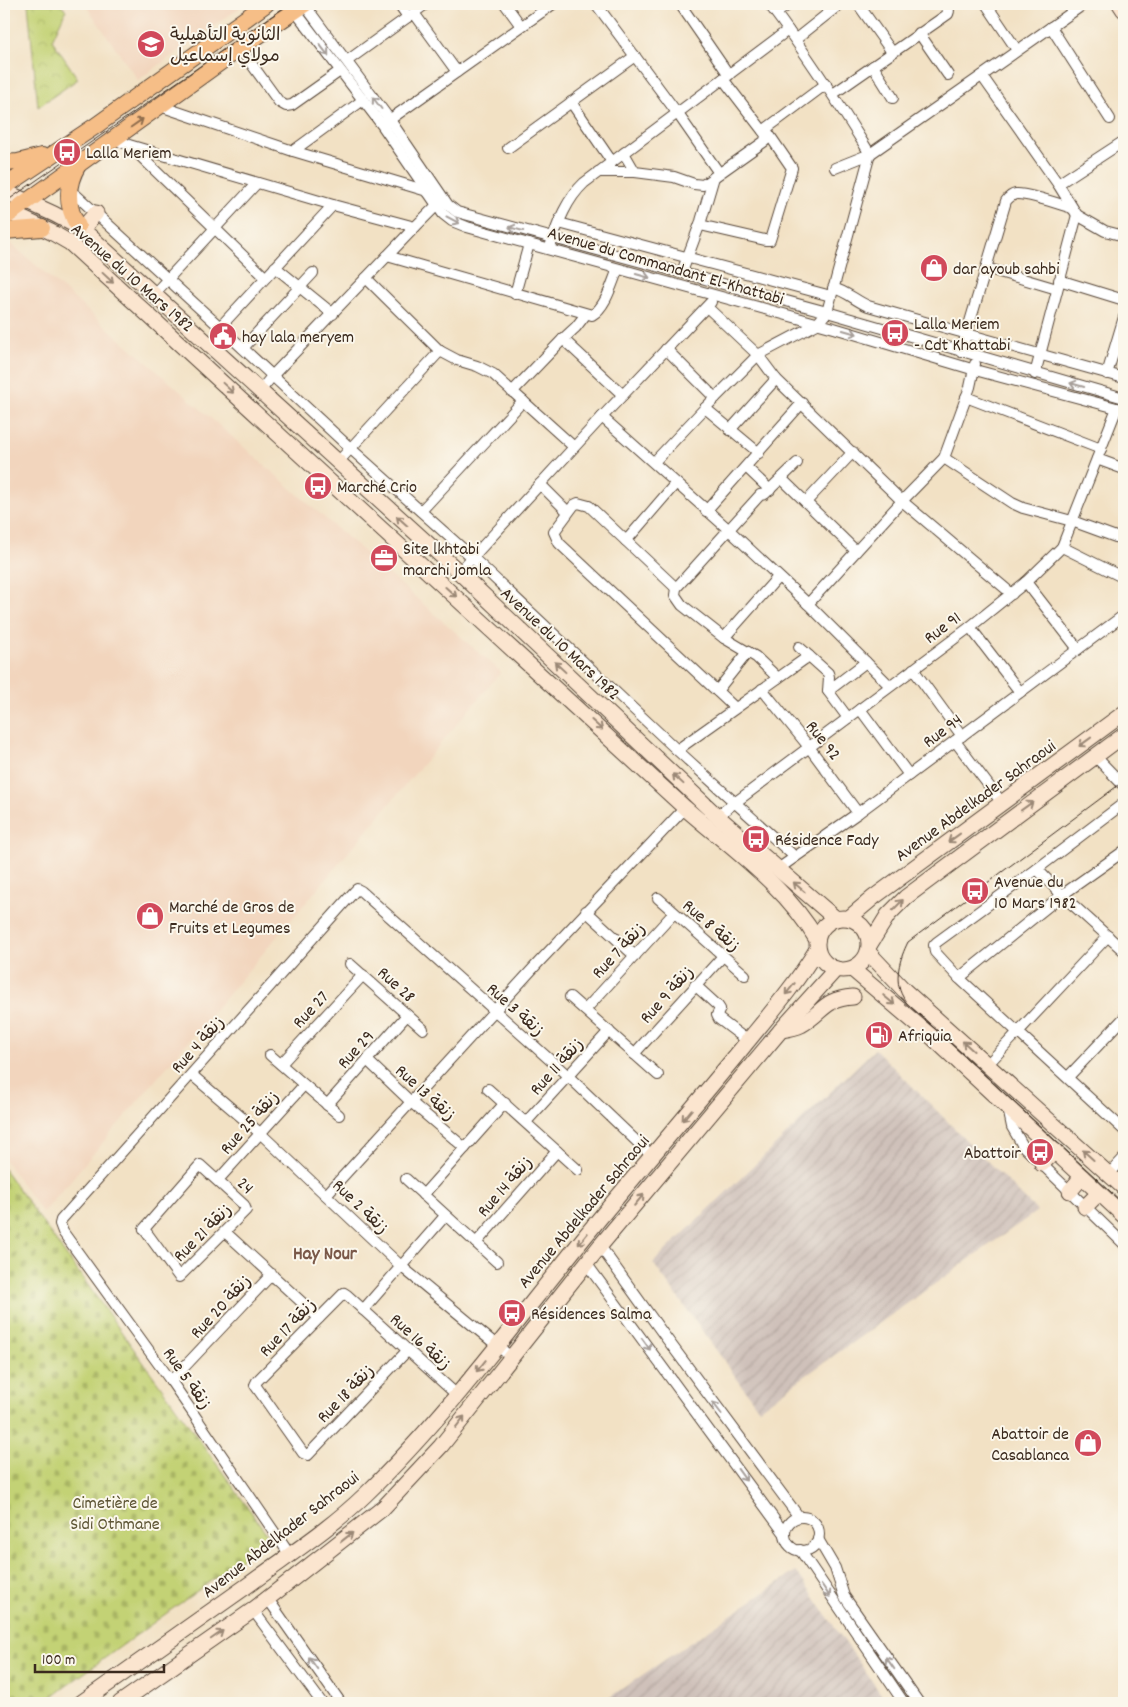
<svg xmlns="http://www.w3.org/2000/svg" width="1128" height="1707" viewBox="0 0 1128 1707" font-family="Dekko,'Playpen Sans Arabic',sans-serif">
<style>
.built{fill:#f2d5bd}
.industrial{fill:url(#industrial-furrows)}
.cemetery{fill:url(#cemetery-stones);stroke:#7f7e49}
.park{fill:url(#park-crowns);stroke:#7f7e49}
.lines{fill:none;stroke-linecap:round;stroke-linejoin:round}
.street-casing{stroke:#564537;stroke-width:12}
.secondary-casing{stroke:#564537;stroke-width:17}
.primary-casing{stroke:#564537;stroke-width:18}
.street{stroke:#fff;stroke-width:10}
.secondary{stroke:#fbe5cf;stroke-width:15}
.primary{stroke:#f6be87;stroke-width:16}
.tram{stroke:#3b2a1e;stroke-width:1}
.oneway{stroke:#a79f9a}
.oneway2{stroke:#8f6d4d}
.oneway3{stroke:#9b8876}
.labels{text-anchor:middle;stroke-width:4;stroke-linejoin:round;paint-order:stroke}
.poi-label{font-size:18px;fill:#3b2a1e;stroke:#fbf7ec;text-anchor:start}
.street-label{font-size:18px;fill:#3b2a1e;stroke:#fbf7ec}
.park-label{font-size:18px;fill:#5d5434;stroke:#fbf7ec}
.neighbourhood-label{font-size:19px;font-weight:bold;fill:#7a5949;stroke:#fbf7ec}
</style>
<defs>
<pattern id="industrial-furrows" width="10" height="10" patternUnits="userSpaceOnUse" patternTransform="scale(1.25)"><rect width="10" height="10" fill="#cfc1ba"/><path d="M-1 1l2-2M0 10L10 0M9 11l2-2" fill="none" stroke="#b3a69f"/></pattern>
<pattern id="cemetery-stones" width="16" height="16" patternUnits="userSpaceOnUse" patternTransform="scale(1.25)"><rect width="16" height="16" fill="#c3d274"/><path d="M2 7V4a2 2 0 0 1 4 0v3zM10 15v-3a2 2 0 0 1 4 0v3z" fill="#a8b464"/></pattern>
<pattern id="park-crowns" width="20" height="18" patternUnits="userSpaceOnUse" patternTransform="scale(1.25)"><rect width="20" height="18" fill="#c3d274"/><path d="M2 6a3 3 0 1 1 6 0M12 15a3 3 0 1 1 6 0" fill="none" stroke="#a8b464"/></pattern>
</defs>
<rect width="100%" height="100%" fill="#fbf7ec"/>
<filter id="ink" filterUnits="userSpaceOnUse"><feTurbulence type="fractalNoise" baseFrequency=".02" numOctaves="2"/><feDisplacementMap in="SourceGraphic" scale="10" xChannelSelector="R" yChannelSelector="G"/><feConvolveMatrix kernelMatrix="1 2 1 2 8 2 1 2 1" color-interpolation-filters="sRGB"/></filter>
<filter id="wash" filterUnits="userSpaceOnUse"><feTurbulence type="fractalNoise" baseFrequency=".0096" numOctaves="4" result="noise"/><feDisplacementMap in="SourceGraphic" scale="20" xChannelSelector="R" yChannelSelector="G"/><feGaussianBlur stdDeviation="1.12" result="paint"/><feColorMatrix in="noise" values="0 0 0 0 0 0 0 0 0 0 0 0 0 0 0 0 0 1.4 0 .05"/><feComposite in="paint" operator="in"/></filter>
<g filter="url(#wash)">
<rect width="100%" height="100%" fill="#f2e1c4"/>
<!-- built -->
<g class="built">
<path d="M91 4H245L138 80 87 7Z"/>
<path d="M7 240 501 672 43 1213 4 1159V242Z"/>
</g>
<!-- industrial -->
<g class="industrial">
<path d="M875 1049 1037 1211 759 1409 653 1263Z"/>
<path d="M796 1571 887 1703H601Z"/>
</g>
<!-- cemetery -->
<path class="cemetery" d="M4 1169 270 1538 43 1703H4Z"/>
<!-- park -->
<path class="park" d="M28 4H60L66 10 52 40 78 79 38 107Z"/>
</g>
<g filter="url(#ink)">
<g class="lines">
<defs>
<g id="street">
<path d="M304 4 390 120 448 205 457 212 827 312 1124 398"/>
<path d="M399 4 408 17"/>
<path d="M505 4 521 26"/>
<path d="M596 4 678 114 719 173"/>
<path d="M680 4 729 75"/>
<path d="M858 4 892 52"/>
<path d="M986 4 1017 50"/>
<path d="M295 11 382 125 443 214 452 221 467 227 834 328 975 370 1124 410"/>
<path d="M414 13 457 72"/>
<path d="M776 13 790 4"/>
<path d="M1051 27 1110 119"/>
<path d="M919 33 948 75"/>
<path d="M796 39 840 4"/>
<path d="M240 48 279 102 286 106 292 105 340 71"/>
<path d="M347 61 426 4"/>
<path d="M873 66 893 98"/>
<path d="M982 76 1058 184 1077 215 1105 231 1124 236"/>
<path d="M833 94 948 14 949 11 944 4"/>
<path d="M571 102 612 162"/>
<path d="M160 106 293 151 427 191"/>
<path d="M385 123 553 4"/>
<path d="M763 131 826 84"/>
<path d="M114 139 129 145 333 205 415 227"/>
<path d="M131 147 265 277"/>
<path d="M508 148 635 56"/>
<path d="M293 151 363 100"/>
<path d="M624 153 635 172 674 177 694 184 703 185 765 141 766 135 723 79"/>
<path d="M835 168 870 154 1084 4"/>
<path d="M598 172H635"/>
<path d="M1058 184 1121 143 1124 148"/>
<path d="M76 195 220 327 350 448 472 557 677 750 795 857"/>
<path d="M559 223 831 296"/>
<path d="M700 225 765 240H770L792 168 766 130"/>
<path d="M551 244C558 222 567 199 584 183L788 30"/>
<path d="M387 256 592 315C606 307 612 283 618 269"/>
<path d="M275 267 333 314"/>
<path d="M986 268 1057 289"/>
<path d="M682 272 701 221 714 177"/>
<path d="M366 278 440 351 457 360 477 366 493 374 574 447"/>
<path d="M1059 280 1124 300"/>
<path d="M833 288C846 291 856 301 868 306L1124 378"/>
<path d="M154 294 257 183"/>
<path d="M515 294 529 244"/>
<path d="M707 307 758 355 776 379 902 501 1012 594"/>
<path d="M586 314 576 327 563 339 623 395"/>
<path d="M220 327 333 205"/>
<path d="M243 348 313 273"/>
<path d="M666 349 715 398"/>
<path d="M961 352 1006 201C1009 197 1011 195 1016 194 1028 193 1059 204 1072 208"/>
<path d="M1035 374 1077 215"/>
<path d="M1107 374 1124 317"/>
<path d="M260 391 273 375 415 227 441 201"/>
<path d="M512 392 563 339"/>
<path d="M966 397 1101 449"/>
<path d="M602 417 728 529 808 604 890 686"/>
<path d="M730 430 776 379"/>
<path d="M759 453 705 408 758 355 817 324 827 312 870 154C838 102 805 52 769 4"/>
<path d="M944 458 1012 503 1023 508 1072 521 1124 540"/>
<path d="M1097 459 1124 469"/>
<path d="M338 462 440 351"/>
<path d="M654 462 705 408"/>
<path d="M746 467 770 490"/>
<path d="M782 479 856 551"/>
<path d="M540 484 568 512"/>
<path d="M806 502 853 452"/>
<path d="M421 511 523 401"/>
<path d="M706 511 802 403"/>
<path d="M626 541 676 483"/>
<path d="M1062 547 1124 578"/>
<path d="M459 572 602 417 711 302"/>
<path d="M1026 582 1078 649"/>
<path d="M676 588 589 506 578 503 574 505 554 532 559 543 735 708"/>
<path d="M808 604 902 501 944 458 970 387 975 364"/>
<path d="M970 627 1020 692"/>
<path d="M724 638 778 577"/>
<path d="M799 647 828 673 829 677 828 691 848 718"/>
<path d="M913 669 962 736"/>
<path d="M778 678 756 657 724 638 682 605 675 595 676 588 760 495 765 494 797 463"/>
<path d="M762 689 809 747 858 813"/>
<path d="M717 691 748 652"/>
<path d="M828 691 866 662"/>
<path d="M860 709 909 775"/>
<path d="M955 741 1002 803"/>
<path d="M677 750 809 656"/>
<path d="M1095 756 1124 786"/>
<path d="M1124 803 1037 869 937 942 934 945 935 952 959 978 1124 1130"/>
<path d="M717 816 970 627 1026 582 1062 547 1117 408"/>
<path d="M778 869 858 813 1124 615"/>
<path d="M1037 869 1062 895 1124 951"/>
<path d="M658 898 745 975"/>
<path d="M586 911 635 956"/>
<path d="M350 964 423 1029"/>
<path d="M959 978 1062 895 1124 851"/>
<path d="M695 985 718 1006 720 1009 717 1015 719 1019 748 1041"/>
<path d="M570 997 658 1075"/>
<path d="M585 1010 674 913"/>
<path d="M634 1054 723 956"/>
<path d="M270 1055 339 1115"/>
<path d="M367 1060 412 1103 465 1148"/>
<path d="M281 1064 363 975"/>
<path d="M988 1064 1108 936"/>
<path d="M192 1075 260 1133 402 1267 511 1357"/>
<path d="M1068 1077 1124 1018"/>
<path d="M488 1089 578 1170"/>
<path d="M327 1105 407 1015"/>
<path d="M1008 1108 1012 1127 1023 1146 1124 1244"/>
<path d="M526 1122 609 1031"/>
<path d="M200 1165 244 1205 246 1210 179 1277 144 1229Z"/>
<path d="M1109 1174 1124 1158"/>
<path d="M406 1179 497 1262"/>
<path d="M218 1180 304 1085"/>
<path d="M326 1195 538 963 685 808"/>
<path d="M423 1195 505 1103"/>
<path d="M225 1232 319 1318"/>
<path d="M476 1243 557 1151"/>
<path d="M600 1246 664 1335 799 1517"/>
<path d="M586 1263 785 1534"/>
<path d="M363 1310 445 1216"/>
<path d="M407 1351 308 1455 303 1453 255 1385 257 1381 344 1293 347 1295 457 1395"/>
<path d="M171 1381 272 1274"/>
<circle cx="802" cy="1534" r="17"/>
<path d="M818 1539 835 1568 844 1596 919 1703"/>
<path d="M800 1550 904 1703"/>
<path d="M290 1555 171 1381 63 1232 60 1224 61 1220 354 892 357 889 361 891 568 1076 652 1156"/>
<path d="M268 1599 341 1703"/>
<path d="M253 1610 322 1703"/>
</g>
<g id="secondary">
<path d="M1120 4 1124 10"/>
<path d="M4 191 54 214 82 229 459 572 717 816 836 919"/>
<path d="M4 210 51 232 70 243 685 808C732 849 786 886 817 940"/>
<path d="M82 229 96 213"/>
<circle cx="843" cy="944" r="26"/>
<path d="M849 918 874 897 1124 713"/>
<path d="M870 944 888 915 906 897 1124 735"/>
<path d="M868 952 904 990 1124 1188"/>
<path d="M852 969 932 1037 1124 1216"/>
<path d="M781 1030C788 1029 795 1028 801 1025 823 1013 823 999 853 997"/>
<path d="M1042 1164 1055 1151"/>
<path d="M1070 1191 1082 1177"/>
<path d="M1085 1207 1099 1193"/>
<path d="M81 1703C137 1663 194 1623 251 1583 289 1555 331 1528 365 1495 459 1404 535 1294 620 1194 661 1145 703 1096 743 1047 769 1015 796 984 817 949"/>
<path d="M120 1703 253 1610 383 1508 441 1446 600 1246 781 1030 836 969"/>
</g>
<g id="primary">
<path d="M4 163 18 162 42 156"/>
<path d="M78 165C66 185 66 206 78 226"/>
<path d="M4 187 94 127 266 4"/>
<path d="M4 218 240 48 305 4"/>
<path d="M4 231 42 228"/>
</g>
</defs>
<!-- street casing -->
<use href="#street" class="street-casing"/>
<!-- secondary casing -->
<use href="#secondary" class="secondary-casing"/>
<!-- primary casing -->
<use href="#primary" class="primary-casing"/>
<!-- street -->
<use href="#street" class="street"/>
<!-- secondary -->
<use href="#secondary" class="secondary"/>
<!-- primary -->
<use href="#primary" class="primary"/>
<!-- tram -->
<g class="tram">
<path d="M4 203 289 4"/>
<path d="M1124 781 908 942C900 958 893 980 903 997 906 1004 914 1010 920 1015L1124 1204"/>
</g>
</g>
<!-- one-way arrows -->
<defs><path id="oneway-shaft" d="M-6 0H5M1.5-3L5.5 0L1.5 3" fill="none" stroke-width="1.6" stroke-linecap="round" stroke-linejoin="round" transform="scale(1.25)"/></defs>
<g class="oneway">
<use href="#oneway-shaft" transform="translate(324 50) rotate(52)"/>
<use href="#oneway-shaft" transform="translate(377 103) rotate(-127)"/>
<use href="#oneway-shaft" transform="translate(453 220) rotate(28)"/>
<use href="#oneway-shaft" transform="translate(516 229) rotate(-165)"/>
<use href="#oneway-shaft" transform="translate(643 276) rotate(16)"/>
<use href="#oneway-shaft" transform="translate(850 332) rotate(16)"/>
<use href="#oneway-shaft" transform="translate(1077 385) rotate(-164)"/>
<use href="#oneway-shaft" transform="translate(646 1344) rotate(54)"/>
<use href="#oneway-shaft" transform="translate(717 1408) rotate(-127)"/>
<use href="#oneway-shaft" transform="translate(742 1475) rotate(54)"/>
<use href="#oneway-shaft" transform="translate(826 1591) rotate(56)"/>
<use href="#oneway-shaft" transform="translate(313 1663) rotate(-125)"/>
<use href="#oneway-shaft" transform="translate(890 1663) rotate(-125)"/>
</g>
<use class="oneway2" href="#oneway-shaft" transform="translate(137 123) rotate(-35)"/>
<g class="oneway3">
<use href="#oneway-shaft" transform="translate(108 278) rotate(43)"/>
<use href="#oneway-shaft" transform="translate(228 388) rotate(43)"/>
<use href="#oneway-shaft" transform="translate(402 521) rotate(-138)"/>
<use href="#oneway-shaft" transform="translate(451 592) rotate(42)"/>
<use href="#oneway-shaft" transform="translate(560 667) rotate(-137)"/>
<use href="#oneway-shaft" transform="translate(597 725) rotate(42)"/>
<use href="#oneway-shaft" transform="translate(1085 742) rotate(144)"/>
<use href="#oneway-shaft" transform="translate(678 779) rotate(-137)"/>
<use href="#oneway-shaft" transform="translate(1027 806) rotate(-36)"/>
<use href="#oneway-shaft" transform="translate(954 838) rotate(144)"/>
<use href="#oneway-shaft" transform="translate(799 887) rotate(-139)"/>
<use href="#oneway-shaft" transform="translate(898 905) rotate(-46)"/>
<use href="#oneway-shaft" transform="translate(790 989) rotate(129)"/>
<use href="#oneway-shaft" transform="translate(889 1000) rotate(40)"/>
<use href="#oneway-shaft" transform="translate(968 1046) rotate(-138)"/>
<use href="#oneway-shaft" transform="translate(687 1115) rotate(130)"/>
<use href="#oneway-shaft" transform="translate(1088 1155) rotate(-138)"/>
<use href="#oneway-shaft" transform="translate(639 1200) rotate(-50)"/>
<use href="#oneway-shaft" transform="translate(583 1239) rotate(129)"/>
<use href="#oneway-shaft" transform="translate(481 1366) rotate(129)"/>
<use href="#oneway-shaft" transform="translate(460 1422) rotate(-52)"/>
<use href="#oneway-shaft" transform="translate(347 1537) rotate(-38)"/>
<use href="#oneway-shaft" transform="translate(217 1635) rotate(-35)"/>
</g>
</g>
<!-- icons -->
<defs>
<symbol id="school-disc" viewBox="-11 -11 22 22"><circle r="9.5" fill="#d1495b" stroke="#fbf7ec"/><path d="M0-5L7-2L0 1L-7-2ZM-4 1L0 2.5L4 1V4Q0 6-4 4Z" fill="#fff"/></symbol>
<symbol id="bus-disc" viewBox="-11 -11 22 22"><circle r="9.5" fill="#d1495b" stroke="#fbf7ec"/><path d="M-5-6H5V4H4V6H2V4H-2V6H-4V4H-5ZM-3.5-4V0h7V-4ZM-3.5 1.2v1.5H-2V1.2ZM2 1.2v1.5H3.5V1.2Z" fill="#fff"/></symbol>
<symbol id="shop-disc" viewBox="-11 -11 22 22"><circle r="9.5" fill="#d1495b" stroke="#fbf7ec"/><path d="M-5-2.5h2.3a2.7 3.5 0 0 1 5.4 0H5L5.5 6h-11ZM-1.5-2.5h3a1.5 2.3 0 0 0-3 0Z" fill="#fff"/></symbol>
<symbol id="civic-disc" viewBox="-11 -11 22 22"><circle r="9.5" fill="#d1495b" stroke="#fbf7ec"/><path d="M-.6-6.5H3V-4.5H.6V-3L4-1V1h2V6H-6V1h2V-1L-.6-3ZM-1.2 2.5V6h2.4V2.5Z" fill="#fff"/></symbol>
<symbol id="office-disc" viewBox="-11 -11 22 22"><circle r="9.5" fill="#d1495b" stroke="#fbf7ec"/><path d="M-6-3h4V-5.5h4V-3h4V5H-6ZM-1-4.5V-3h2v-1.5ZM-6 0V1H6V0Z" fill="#fff"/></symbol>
<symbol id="fuel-disc" viewBox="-11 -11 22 22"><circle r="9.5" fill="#d1495b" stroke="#fbf7ec"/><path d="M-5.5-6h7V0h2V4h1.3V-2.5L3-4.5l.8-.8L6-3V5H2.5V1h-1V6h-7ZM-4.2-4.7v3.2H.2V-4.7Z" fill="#fff"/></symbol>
</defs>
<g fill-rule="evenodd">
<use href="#school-disc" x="135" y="28" width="32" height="32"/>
<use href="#bus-disc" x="51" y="136" width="32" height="32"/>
<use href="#shop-disc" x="918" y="252" width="32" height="32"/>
<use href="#bus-disc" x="879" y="317" width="32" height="32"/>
<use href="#civic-disc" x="207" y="320" width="32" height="32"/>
<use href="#bus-disc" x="302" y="470" width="32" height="32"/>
<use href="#office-disc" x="368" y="542" width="32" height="32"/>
<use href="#bus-disc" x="740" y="823" width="32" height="32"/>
<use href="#bus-disc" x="959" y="875" width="32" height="32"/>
<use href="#shop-disc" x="134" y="900" width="32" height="32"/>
<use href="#fuel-disc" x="863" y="1019" width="32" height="32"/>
<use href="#bus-disc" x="1024" y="1136" width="32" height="32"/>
<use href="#bus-disc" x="496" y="1297" width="32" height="32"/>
<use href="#shop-disc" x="1072" y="1427" width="32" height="32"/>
</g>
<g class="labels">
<!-- poi labels -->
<g class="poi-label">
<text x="170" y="40">الثانوية التأهيلية<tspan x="170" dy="21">مولاي إسماعيل</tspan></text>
<text x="86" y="158">Lalla Meriem</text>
<text x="953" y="274">dar ayoub sahbi</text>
<text x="914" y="329">Lalla Meriem<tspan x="914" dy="21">- Cdt Khattabi</tspan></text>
<text x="242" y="342">hay lala meryem</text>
<text x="337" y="492">Marché Crio</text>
<text x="403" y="554">Site lkhtabi<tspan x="403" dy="21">marchi jomla</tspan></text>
<text x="775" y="845">Résidence Fady</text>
<text x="994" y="887">Avenue du<tspan x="994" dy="21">10 Mars 1982</tspan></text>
<text x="169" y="912">Marché de Gros de<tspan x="169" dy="21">Fruits et Legumes</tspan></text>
<text x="898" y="1041">Afriquia</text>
<text x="1021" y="1158" text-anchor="end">Abattoir</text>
<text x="531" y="1319">Résidences Salma</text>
<text x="1069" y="1439" text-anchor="end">Abattoir de<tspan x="1069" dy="21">Casablanca</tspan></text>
</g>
<!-- street labels -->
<g class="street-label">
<text transform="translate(666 265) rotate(16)" y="6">Avenue du Commandant El-Khattabi</text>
<text transform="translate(133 277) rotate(41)" y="6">Avenue du 10 Mars 1982</text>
<text transform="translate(942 627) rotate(-37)" y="6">Rue 91</text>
<text transform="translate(561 643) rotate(43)" y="6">Avenue du 10 Mars 1982</text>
<text transform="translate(942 730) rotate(-37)" y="6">Rue 94</text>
<text transform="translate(824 740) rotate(52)" y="6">Rue 92</text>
<text transform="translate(975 800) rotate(-36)" y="6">Avenue Abdelkader Sahraoui</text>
<text transform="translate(712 925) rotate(41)" y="6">Rue 8 زنقة</text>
<text transform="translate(618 950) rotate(-47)" y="6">Rue 7 زنقة</text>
<text transform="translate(397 984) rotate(42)" y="6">Rue 28</text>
<text transform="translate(666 994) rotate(-48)" y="6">Rue 9 زنقة</text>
<text transform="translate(310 1009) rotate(-47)" y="6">Rue 27</text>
<text transform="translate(516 1009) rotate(42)" y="6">Rue 3 زنقة</text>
<text transform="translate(197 1044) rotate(-48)" y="6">Rue 4 زنقة</text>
<text transform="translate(355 1049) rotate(-48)" y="6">Rue 29</text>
<text transform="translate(556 1066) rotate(-48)" y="6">Rue 11 زنقة</text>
<text transform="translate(426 1092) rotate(42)" y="6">Rue 13 زنقة</text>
<text transform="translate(249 1122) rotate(-48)" y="6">Rue 25 زنقة</text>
<text transform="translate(246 1185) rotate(44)" y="6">24</text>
<text transform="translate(504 1186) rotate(-49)" y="6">Rue 14 زنقة</text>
<text transform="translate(361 1206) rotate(44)" y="6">Rue 2 زنقة</text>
<text transform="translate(583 1211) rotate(-50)" y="6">Avenue Abdelkader Sahraoui</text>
<text transform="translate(202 1232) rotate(-45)" y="6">Rue 21 زنقة</text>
<text transform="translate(220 1306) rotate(-47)" y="6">Rue 20 زنقة</text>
<text transform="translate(287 1327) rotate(-46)" y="6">Rue 17 زنقة</text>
<text transform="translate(421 1341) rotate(42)" y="6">Rue 16 زنقة</text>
<text transform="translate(188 1378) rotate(55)" y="6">Rue 5 زنقة</text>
<text transform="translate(345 1393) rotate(-46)" y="6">Rue 18 زنقة</text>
<text transform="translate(280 1534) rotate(-38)" y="6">Avenue Abdelkader Sahraoui</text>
</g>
<!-- park labels -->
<g class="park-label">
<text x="115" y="1508">Cimetière de<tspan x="115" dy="21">Sidi Othmane</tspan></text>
</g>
<!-- neighbourhood labels -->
<g class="neighbourhood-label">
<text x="325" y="1259">Hay Nour</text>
</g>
</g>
<!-- margin -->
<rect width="1128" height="1707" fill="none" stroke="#fbf7ec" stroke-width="20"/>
<!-- scale -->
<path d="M35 1664v8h129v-8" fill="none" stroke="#3b2a1e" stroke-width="2.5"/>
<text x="42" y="1664" font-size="15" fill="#3b2a1e" stroke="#fbf7ec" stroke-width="4" paint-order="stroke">100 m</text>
</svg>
